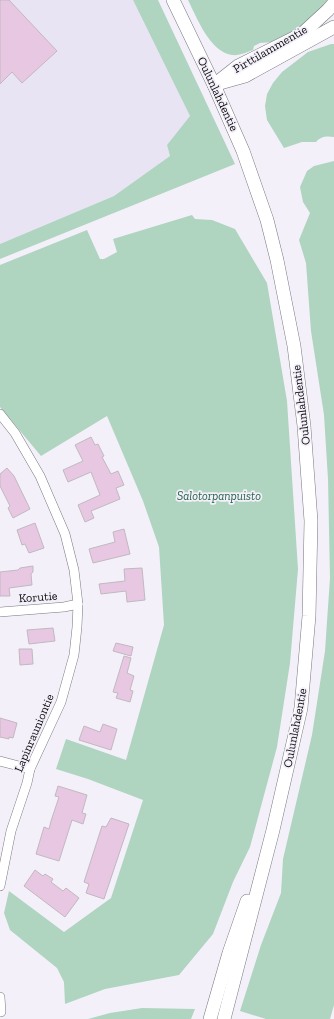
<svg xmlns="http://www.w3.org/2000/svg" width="334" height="1019" viewBox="0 0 334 1019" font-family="'Zilla Slab',serif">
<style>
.built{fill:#e9e4f3}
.green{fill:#afd4c0}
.building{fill:#e7c7e2;stroke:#c1b9bf}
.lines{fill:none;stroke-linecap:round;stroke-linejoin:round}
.street-casing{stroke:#79777e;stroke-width:10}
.secondary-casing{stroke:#79777e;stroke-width:14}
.street{stroke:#fff;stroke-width:9}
.secondary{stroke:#fff;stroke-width:13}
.labels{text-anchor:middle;stroke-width:3.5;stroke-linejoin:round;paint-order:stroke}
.street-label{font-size:12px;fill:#0d0c0f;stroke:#f3f0f9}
.park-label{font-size:12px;font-style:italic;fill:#256449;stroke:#f3f0f9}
</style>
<rect width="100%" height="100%" fill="#f3f0f9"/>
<!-- built -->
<path class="built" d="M0 0H133L190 116 167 145 170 156 114 196 0 244Z"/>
<!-- green -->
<g class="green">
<path d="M133 0H158L235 164 0 259V244L114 196 170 156 167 145 190 116Z"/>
<path d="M188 0H330L307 23 294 32 273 42 260 43 254 46 253 50C247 52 239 56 232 55 210 52 197 18 188 0Z"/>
<path d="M331 44H334V137C327 136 321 136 316 142H302L284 148 267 120 265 106 267 94 273 83 282 72 308 52Z"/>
<path d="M334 161V1005L330 1019H266L240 1011 261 945 281 893 283 859 312 735 325 651 330 578 328 479 324 415 311 331 306 263 299 240 310 213 303 202 300 187 307 171 314 166Z"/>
<path d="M192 215 195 219 212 220 235 229 267 283 287 401 298 569 290 663 277 747 250 847 233 882 213 934 179 975 105 989 65 1004 64 982 57 968 10 930 4 913 9 891 64 932 111 898 143 800 88 779 56 769 66 739 126 760 164 625 159 547 143 501 107 416 41 456 0 407V265L87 230 100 259H104L117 252 113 239Z"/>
<path d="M142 1008 195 1009 191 1019H88L110 1013Z"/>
</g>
<!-- building -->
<g class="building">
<path d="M0 0H9L57 51 22 83 12 72 0 84Z"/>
<path d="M91 437 95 445 98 444 104 456 102 457 111 474 118 471 124 485 116 488 120 499 91 511 94 518 85 522 78 505 100 495 91 472 68 482 63 470 83 461 75 445Z"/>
<path d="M7 468 14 476 30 509 13 518 8 508 10 506 0 486V474Z"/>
<path d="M35 523 44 548 29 553 25 544 22 545 17 530Z"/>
<path d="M124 529 130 554 93 563 89 549 115 542 113 532Z"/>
<path d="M33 566V572L31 574 32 585 9 588 10 596H0V572L18 570 20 568Z"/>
<path d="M142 568 145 600 127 602 126 591 101 594 99 584 125 581 124 569Z"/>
<path d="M53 628 55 641 29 644 27 630Z"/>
<path d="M116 643 133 647 131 656 113 651Z"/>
<path d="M19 649H32L33 664 20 665Z"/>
<path d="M124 656 131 658 127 673 134 676 130 690 133 691 130 702 116 698 118 693 113 692Z"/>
<path d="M0 718 17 723 13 738 9 737V739L0 737Z"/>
<path d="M103 724 117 729 111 750 79 740 84 726 100 732Z"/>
<path d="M58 786 87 795 82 813 86 814 83 824 72 820 59 861 36 854 44 827 49 829 51 821 59 797 55 796Z"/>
<path d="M111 818 129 824 104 899 86 893 89 884 84 882 102 826 106 827Z"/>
<path d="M35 870 43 876 45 874 53 879 51 882 63 891 66 888 79 898 65 917 24 886Z"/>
</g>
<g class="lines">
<defs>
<g id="street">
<path d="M0 414 15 433 40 476 65 534 74 570 78 604 77 627 74 655 61 702 30 769 27 783 11 831 0 886"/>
<path d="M0 612 64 607 78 604"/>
<path d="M0 761 30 769"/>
<path d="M0 997 1 1012"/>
</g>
<g id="secondary">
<path d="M173 0 214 85 243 151 267 220 277 260 294 346 304 426 311 521 309 616 301 708 273 830 224 1019"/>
<path d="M220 83 245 76 334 27"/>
<path d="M214 85 238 66 302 34 328 10 334 3"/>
<path d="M210 1019 229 953 247 901"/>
</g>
</defs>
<!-- street casing -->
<use href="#street" class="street-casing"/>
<!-- secondary casing -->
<use href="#secondary" class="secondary-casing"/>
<!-- street -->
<use href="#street" class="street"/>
<!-- secondary -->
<use href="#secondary" class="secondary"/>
</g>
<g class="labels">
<!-- street labels -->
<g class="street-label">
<text transform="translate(270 49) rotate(-30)" y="4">Pirttilammentie</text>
<text transform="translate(218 94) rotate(65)" y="4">Oulunlahdentie</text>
<text transform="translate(301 405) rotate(-97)" y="4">Oulunlahdentie</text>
<text transform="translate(38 597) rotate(-4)" y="4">Korutie</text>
<text transform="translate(295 728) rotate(-79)" y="4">Oulunlahdentie</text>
<text transform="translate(34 733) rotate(-67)" y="4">Lapinrauniontie</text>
</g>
<!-- park labels -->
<g class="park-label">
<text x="219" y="500">Salotorpanpuisto</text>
</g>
</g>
</svg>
